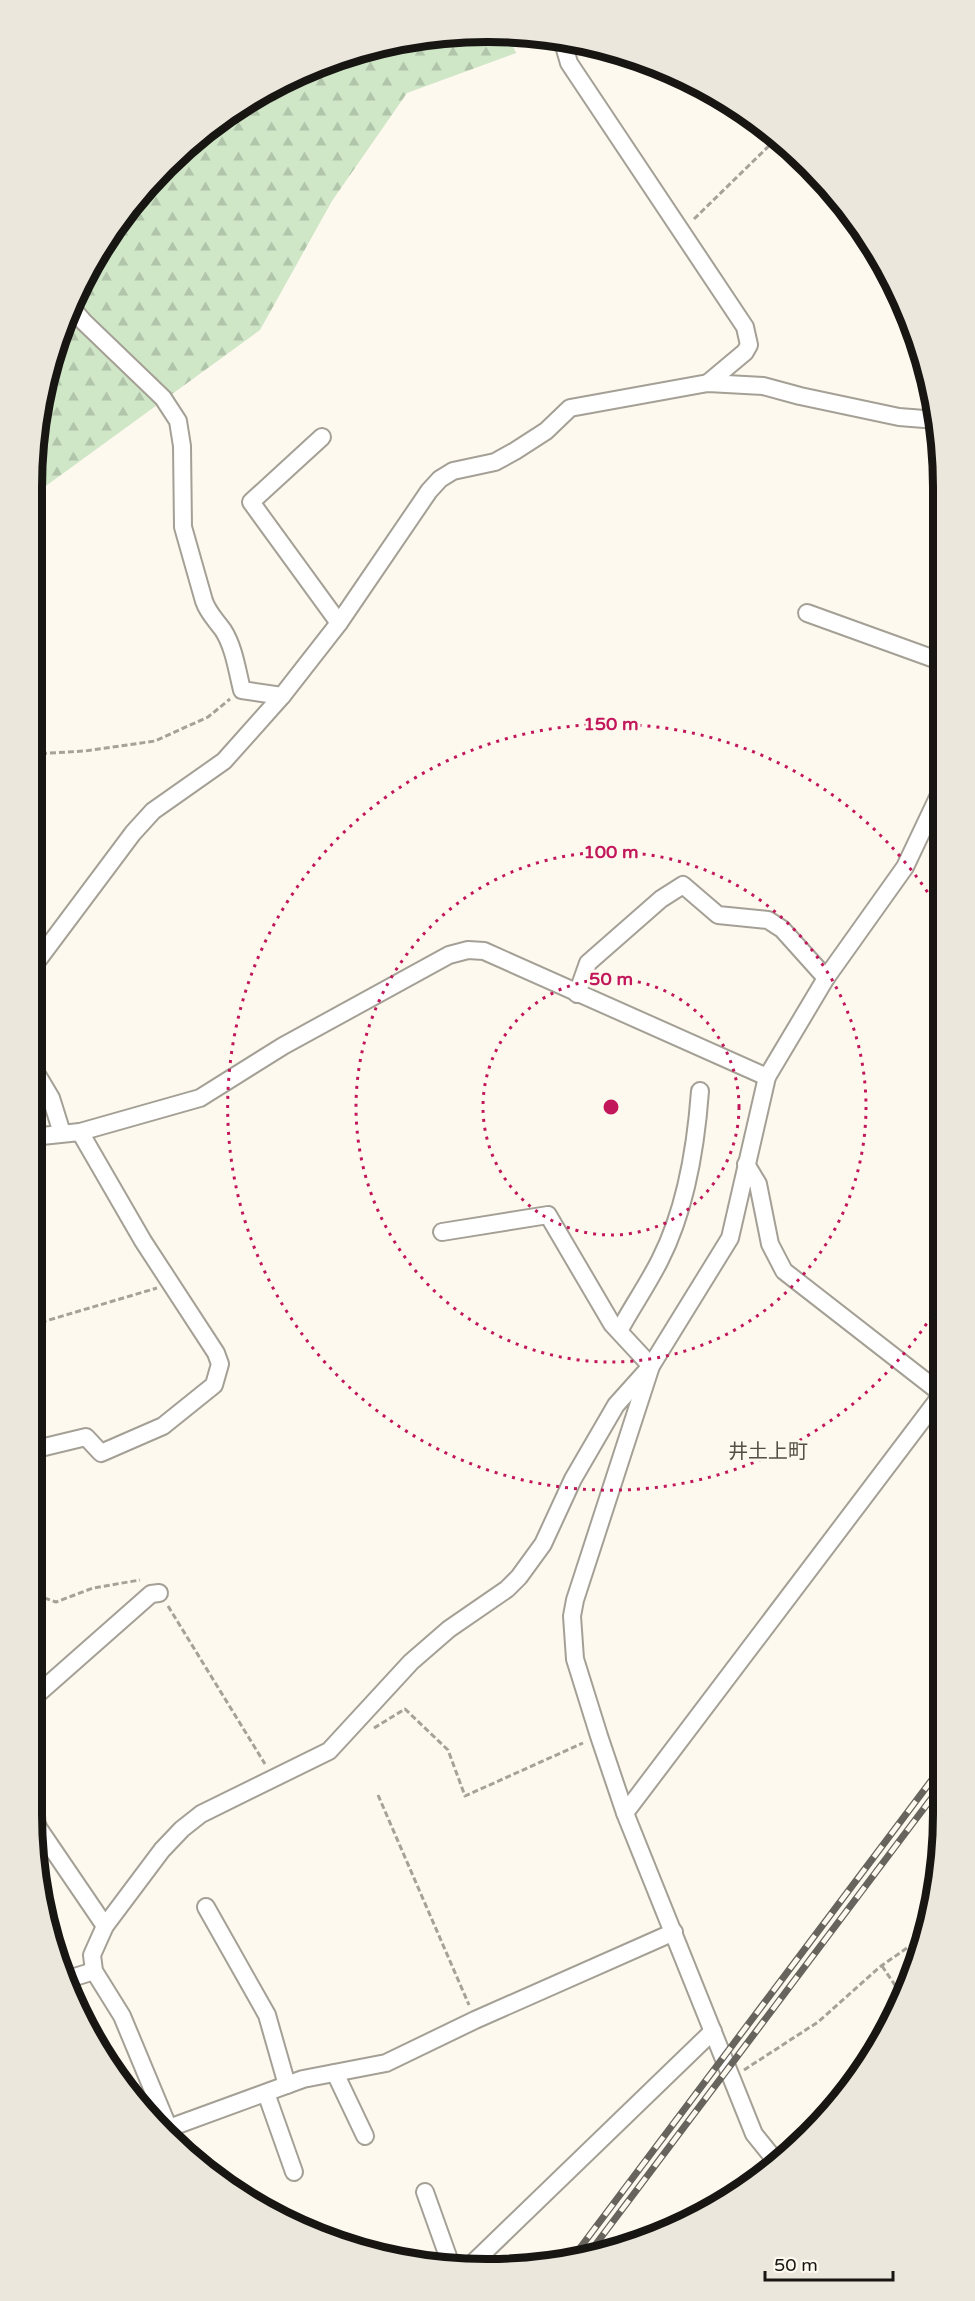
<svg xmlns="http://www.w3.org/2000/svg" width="975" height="2301" viewBox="0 0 975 2301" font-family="'Varela Round','Noto Sans JP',sans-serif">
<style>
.forest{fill:url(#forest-firs)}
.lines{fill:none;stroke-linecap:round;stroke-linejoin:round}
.minor-casing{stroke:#a4a096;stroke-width:20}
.path{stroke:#a6a29a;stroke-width:3;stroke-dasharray:6 3;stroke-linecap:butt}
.minor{stroke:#fff;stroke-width:16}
.rail-casing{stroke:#67645e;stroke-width:7}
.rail{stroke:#fef9ee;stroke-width:4.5;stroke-dasharray:14;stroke-linecap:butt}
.ring{fill:none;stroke:#c2185b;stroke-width:3;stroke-dasharray:3 6}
.labels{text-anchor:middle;stroke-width:6;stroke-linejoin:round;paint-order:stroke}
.quarter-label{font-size:20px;fill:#545047;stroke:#fef9ee}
.rim{fill:none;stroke:#181613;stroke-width:8}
.centre{fill:#c2185b;stroke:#fef9ee;stroke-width:3}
.ring-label{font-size:18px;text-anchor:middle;font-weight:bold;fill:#c2185b;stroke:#fef9ee;stroke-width:6;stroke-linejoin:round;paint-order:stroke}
</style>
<defs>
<pattern id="forest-firs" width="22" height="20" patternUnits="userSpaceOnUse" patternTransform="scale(1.5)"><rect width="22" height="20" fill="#cfe6c7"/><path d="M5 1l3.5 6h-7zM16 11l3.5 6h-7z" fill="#b1c5aa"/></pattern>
</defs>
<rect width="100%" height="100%" fill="#fef9ee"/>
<!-- forest -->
<path class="forest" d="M458 32 508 34 516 53 407 93 332 201 260 330 32 496 56 341 93 259 145 187 210 126 286 78 370 47Z"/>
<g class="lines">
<defs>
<g id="minor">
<path d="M562 39 569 63 745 327 749 345 745 352 708 383"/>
<path d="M71 307 84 322 163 398 178 421 182 446 183 527 204 601C208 613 216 620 223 630 234 647 237 670 242 690L282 696"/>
<path d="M322 437 251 502 339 623"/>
<path d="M807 613 940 661"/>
<path d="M32 968 133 833 153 811 224 761 282 696 339 623 429 491 440 479 453 471 495 462 515 451 546 431 570 408 708 383 763 386 800 396 899 417 937 420"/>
<path d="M577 994 588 963 661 899 683 885 718 915 768 920 782 929 826 978"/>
<path d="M32 1066 51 1098 62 1133"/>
<path d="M32 1137 80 1132 200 1098 283 1046 449 955 468 950 484 951 767 1077"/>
<path d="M746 1164 758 1184 770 1244 784 1271 942 1394"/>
<path d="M619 1331C632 1307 648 1284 660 1260 685 1211 696 1146 700 1091"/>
<path d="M32 1450 86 1437 101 1453 163 1426 214 1385 220 1364 216 1353 143 1241 80 1132"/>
<path d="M32 1699 151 1594 159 1593"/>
<path d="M625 1813 942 1394"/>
<path d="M32 1814 39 1829 105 1926"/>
<path d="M206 1907 267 2015 287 2085"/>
<path d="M65 1980 94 1971"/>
<path d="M335 2073 365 2136"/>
<path d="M266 2093 294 2172"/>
<path d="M169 2128 303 2079 386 2063 475 2020 674 1932"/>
<path d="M172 2136 122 2016 94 1971 92 1955 105 1926 162 1850 182 1829 201 1814 329 1751 411 1662 449 1629 507 1589 519 1577 543 1544 573 1479 616 1405 651 1366 612 1324 548 1215 442 1232"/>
<path d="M775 2160 754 2134 625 1813 599 1736 575 1659 572 1616 575 1600 651 1366 730 1238 767 1077 826 978 905 867 941 791"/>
<path d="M425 2192 450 2262"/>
<path d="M473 2263 713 2031"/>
</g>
</defs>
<!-- minor casing -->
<use href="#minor" class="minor-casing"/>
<!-- path -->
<g class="path">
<path d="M694 219 775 140"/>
<path d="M32 754 85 751 155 741 208 717 230 699"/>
<path d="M32 1325 157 1288"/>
<path d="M32 1585 42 1597 56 1602 93 1588 140 1580"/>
<path d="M168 1606 265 1764"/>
<path d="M374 1728 405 1709 448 1750 465 1796 583 1743"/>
<path d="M378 1795 469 2005"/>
<path d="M882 1966 903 1997"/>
<path d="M744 2070 818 2022 881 1966 923 1937"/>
</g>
<!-- minor -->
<use href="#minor" class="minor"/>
<defs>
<g id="rail">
<path d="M587 2256 943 1783"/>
<path d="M571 2260 943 1765"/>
</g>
</defs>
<!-- rail casing -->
<use href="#rail" class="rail-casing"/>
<!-- rail -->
<use href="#rail" class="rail"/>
</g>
<!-- distance rings -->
<g class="ring">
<circle cx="611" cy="1107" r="128"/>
<circle cx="611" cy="1107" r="255"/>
<path d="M941 1301A383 383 0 1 1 939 910"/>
</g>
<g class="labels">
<!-- quarter labels -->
<g class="quarter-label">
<text x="768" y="1458">井土上町</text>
</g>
</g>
<!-- crop -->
<path d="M0 0H975V2301H0ZM487 42H488A445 445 0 0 1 933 487V1814A445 445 0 0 1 488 2259H487A445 445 0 0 1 42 1814V487A445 445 0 0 1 487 42Z" fill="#ece7dc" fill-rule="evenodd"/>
<path class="rim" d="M487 42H488A445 445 0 0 1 933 487V1814A445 445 0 0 1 488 2259H487A445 445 0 0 1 42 1814V487A445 445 0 0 1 487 42Z"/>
<circle cx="611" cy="1107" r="9" class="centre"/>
<g class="ring-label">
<text x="611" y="730">150 m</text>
<text x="611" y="858">100 m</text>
<text x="611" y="985">50 m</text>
</g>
<!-- scale -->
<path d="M765 2271v9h128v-9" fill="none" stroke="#181613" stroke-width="3"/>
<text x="774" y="2271" font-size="18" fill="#181613" stroke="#fef9ee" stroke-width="4.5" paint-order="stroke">50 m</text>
</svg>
